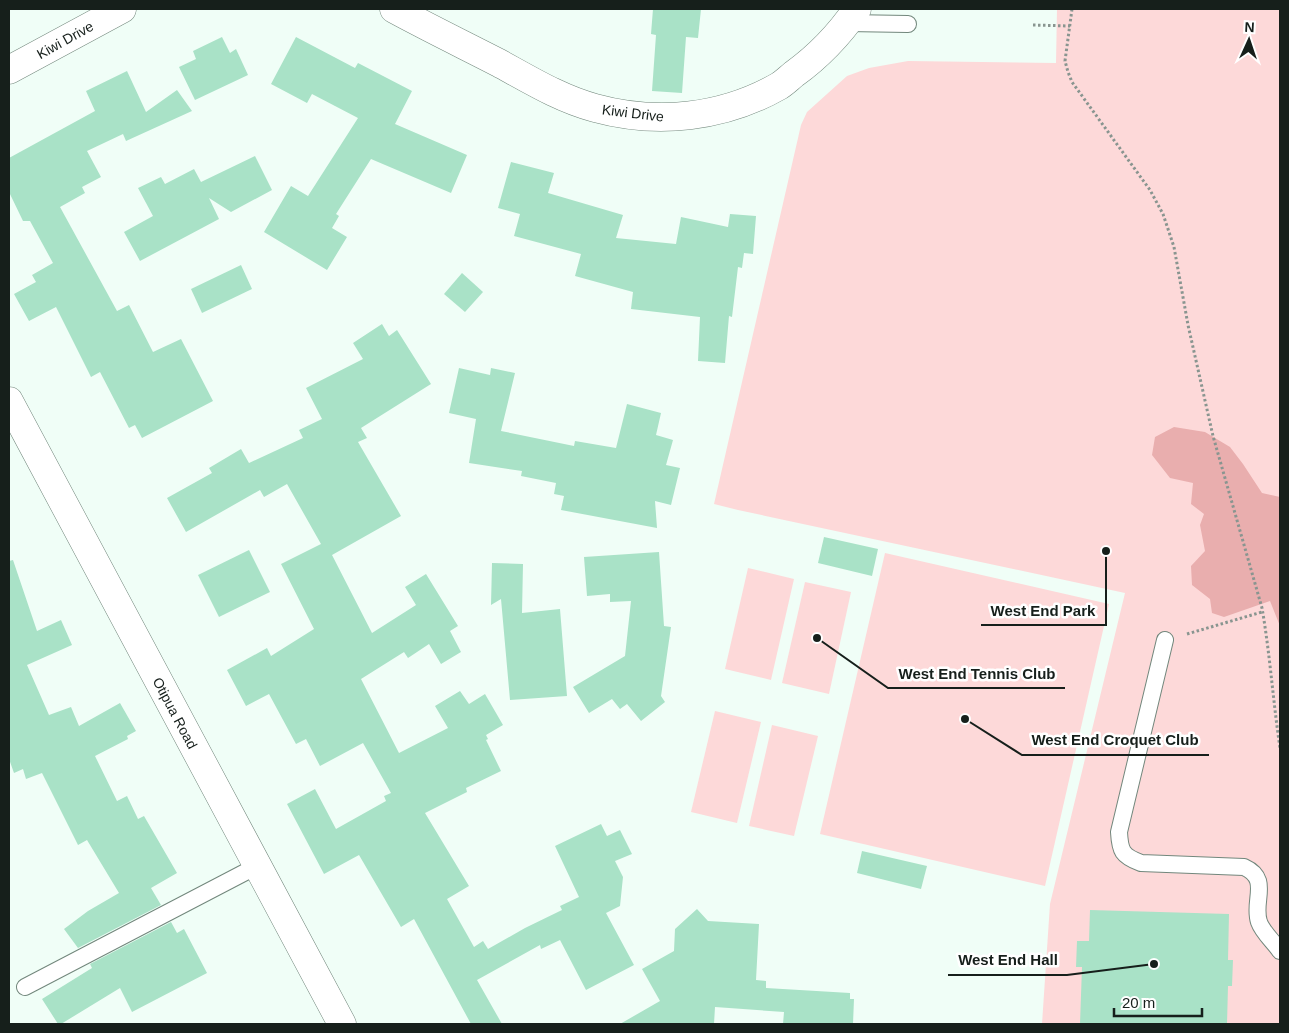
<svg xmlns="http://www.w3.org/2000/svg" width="1289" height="1033" viewBox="0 0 1289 1033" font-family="Arial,sans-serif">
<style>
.green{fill:#fdd9d9}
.forest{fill:#e9aeae}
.building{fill:#a9e2c7}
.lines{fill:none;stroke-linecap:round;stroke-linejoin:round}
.service-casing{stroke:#72877c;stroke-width:18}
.minor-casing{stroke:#72877c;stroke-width:29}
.tertiary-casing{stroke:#72877c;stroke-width:29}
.path{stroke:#899590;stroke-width:3;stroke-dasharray:2.5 2.5;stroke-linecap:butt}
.service{stroke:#fff;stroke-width:16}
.minor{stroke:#fff;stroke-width:28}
.tertiary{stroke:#fff;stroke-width:28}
.labels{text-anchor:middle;stroke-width:5;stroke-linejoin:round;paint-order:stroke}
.street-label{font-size:14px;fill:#161f1b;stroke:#fff}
.leader{fill:none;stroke:#161f1b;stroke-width:2}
.callout-dot{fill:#161f1b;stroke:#fff;stroke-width:2}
.callout-label{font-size:15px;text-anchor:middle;font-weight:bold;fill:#161f1b;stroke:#fff;stroke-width:5;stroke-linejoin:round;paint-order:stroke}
</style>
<rect width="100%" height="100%" fill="#f0fef7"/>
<!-- green -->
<g class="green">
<path d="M1057 9H1280V1024H1042L1050 904 1125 593 738 510 714 504 801 125 807 112 847 76 869 68 908 61 1056 63Z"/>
<path d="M885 553 1109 604 1045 886 820 834Z"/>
<path d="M748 568 794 579 771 680 725 669Z"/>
<path d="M805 582 851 592 829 694 782 683Z"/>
<path d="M715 711 761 722 737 823 691 812Z"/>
<path d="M772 725 818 736 794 836 749 826Z"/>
</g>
<!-- forest -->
<path class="forest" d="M1174 427 1205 432 1230 447 1243 464 1262 493 1280 497V626L1270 601 1224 617 1212 613 1210 599 1192 585 1191 566 1205 551 1200 525 1204 514 1191 504 1193 483 1170 478 1152 455 1155 437Z"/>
<!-- building -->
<g class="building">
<path d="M653 9H701L698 38 686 37 682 93 652 91 656 35 651 34Z"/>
<path d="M222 37 230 53 236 49 248 75 195 100 179 67 196 59 193 51Z"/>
<path d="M296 37 355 68 358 63 412 91 395 124 467 155 451 193 371 159 336 214 339 216 332 228 347 237 327 270 264 232 291 186 308 196 358 118 312 94 307 103 271 84Z"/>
<path d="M127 71 146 112 177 90 192 111 126 141 123 134 87 151 101 177 82 187 85 193 60 207 117 311 129 305 153 352 181 339 213 401 142 438 135 425 129 428 100 372 91 377 56 307 29 321 14 294 36 282 32 275 53 263 30 221H23L9 192V158L95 111 86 91Z"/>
<path d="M255 156 272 190 231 212 209 198 219 219 140 261 124 232 153 216 138 188 161 177 165 184 194 169 201 182Z"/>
<path d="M511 162 554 173 548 193 623 215 616 238 676 244 681 217 728 227 730 214 756 216 753 254 744 253 742 268 738 267 732 317 729 316 725 363 698 361 700 317 631 309 633 292 575 276 581 254 514 236 520 214 498 208Z"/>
<path d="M241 265 252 289 202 313 191 289Z"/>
<path d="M462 273 483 292 465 312 444 294Z"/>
<path d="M382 324 389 336 397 330 431 384 361 428 367 438 358 442 401 516 332 555 372 633 416 605 405 587 426 574 458 626 450 631 461 652 441 664 429 644 408 658 404 652 361 679 399 753 448 728 435 706 460 691 469 704 485 694 503 725 486 735 488 739 486 740 501 771 466 788 467 792 425 813 469 886 447 899 474 947 483 941 488 949 525 928 562 910 560 906 579 897 555 846 601 824 607 836 620 830 632 854 615 861 623 877 620 906 606 913 634 965 586 990 560 940 541 949 540 945 477 980 502 1024H471L414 919 401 927 359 855 324 874 287 804 315 789 336 829 386 801 384 796 391 793 363 743 320 766 306 739 296 744 269 694 246 706 227 670 267 648 271 656 314 629 281 564 321 544 287 484 264 497 260 490 186 532 167 498 212 473 209 468 241 449 249 463 303 438 299 430 322 419 306 388 363 359 353 343Z"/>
<path d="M459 368 490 375 491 368 515 373 501 431 574 446 575 441 616 448 627 404 661 413 656 435 673 440 666 465 680 468 671 505 655 501 657 528 561 510 564 496 554 494 556 483 521 476 522 471 469 463 476 419 449 413Z"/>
<path d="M824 537 878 549 872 576 818 563Z"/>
<path d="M249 550 270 592 219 617 198 575Z"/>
<path d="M659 552 664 626 671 627 661 696 665 702 641 721 627 704 620 709 612 699 589 713 573 687 625 656 631 601 610 602V594L587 596 584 557Z"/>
<path d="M13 560 37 631 61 620 72 645 27 665 49 715 71 707 79 726 120 703 136 731 127 736 128 739 95 756 117 801 127 796 138 819 144 816 177 873 151 888 161 905 78 948 64 929 88 911 119 893 87 840 78 845 42 773 26 779 23 769 14 773 9 759V561Z"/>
<path d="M492 563 523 564 522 613 560 609 567 696 510 700 501 599 491 605Z"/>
<path d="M862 851 927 866 921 889 857 873Z"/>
<path d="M697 909 708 921 759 924 756 980 766 981V988L850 993V999H854L853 1024H783L784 1012 715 1007 714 1024H620L660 1001 642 969 674 951 675 929Z"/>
<path d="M1090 910 1229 914 1228 960H1233L1232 986H1228L1227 1024H1080L1082 967H1076L1077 941H1089Z"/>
<path d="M171 922 177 933 184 929 207 973 132 1012 120 988 61 1024H58L42 999 92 968 90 964Z"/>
</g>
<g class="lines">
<defs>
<g id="service">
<path d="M847 23 908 24"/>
<path d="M1165 640 1119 832C1120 851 1122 856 1141 863L1244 867C1271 879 1252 901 1259 922 1263 933 1274 942 1280 951"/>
<path d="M25 987 257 866"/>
</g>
<g id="minor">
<path d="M394 9C429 28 464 45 499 63 530 80 561 99 595 108 657 125 723 118 779 86 784 83 789 78 794 74 819 56 839 35 857 9"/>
<path d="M9 70 122 9"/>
</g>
<path id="tertiary" d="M9 401 342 1024"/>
</defs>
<!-- service casing -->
<use href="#service" class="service-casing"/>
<!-- minor casing -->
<use href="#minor" class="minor-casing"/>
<!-- tertiary casing -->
<use href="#tertiary" class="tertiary-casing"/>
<!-- path -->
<g class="path">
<path d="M1072 9 1065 61 1068 72 1072 82 1150 190 1163 214 1174 247 1188 325 1213 436 1262 608C1270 654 1273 701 1280 748"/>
<path d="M1033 25 1070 26"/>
<path d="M1187 634 1262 612"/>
</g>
<!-- service -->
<use href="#service" class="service"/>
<!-- minor -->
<use href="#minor" class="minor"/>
<!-- tertiary -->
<use href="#tertiary" class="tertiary"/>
</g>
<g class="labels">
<!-- street labels -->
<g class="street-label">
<text transform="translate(65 40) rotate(-29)" y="5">Kiwi Drive</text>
<text transform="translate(633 113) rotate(7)" y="5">Kiwi Drive</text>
<text transform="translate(175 713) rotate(62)" y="5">Otipua Road</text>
</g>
</g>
<!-- callouts -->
<path class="leader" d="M1106 551L1106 625H981M817 638L888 688H1065M965 719L1022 755H1209M1154 964L1067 975H948"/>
<g class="callout-dot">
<circle cx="1106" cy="551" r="5"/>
<circle cx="817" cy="638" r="5"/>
<circle cx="965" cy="719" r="5"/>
<circle cx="1154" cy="964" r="5"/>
</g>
<g class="callout-label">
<text x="1043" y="616">West End Park</text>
<text x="977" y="679">West End Tennis Club</text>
<text x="1115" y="745">West End Croquet Club</text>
<text x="1008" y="965">West End Hall</text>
</g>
<!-- border -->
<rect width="1289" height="1033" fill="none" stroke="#161f1b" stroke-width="20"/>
<!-- north arrow -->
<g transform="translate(1249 40) rotate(3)" stroke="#ffffff" stroke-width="4" paint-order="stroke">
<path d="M0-4L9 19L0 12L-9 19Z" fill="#161f1b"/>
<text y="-8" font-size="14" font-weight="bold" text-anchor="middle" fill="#161f1b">N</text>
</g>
<!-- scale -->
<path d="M1114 1008v8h88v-8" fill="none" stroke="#161f1b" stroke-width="2.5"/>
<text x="1122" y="1008" font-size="15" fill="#161f1b" stroke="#ffffff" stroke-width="4" paint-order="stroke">20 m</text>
</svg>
